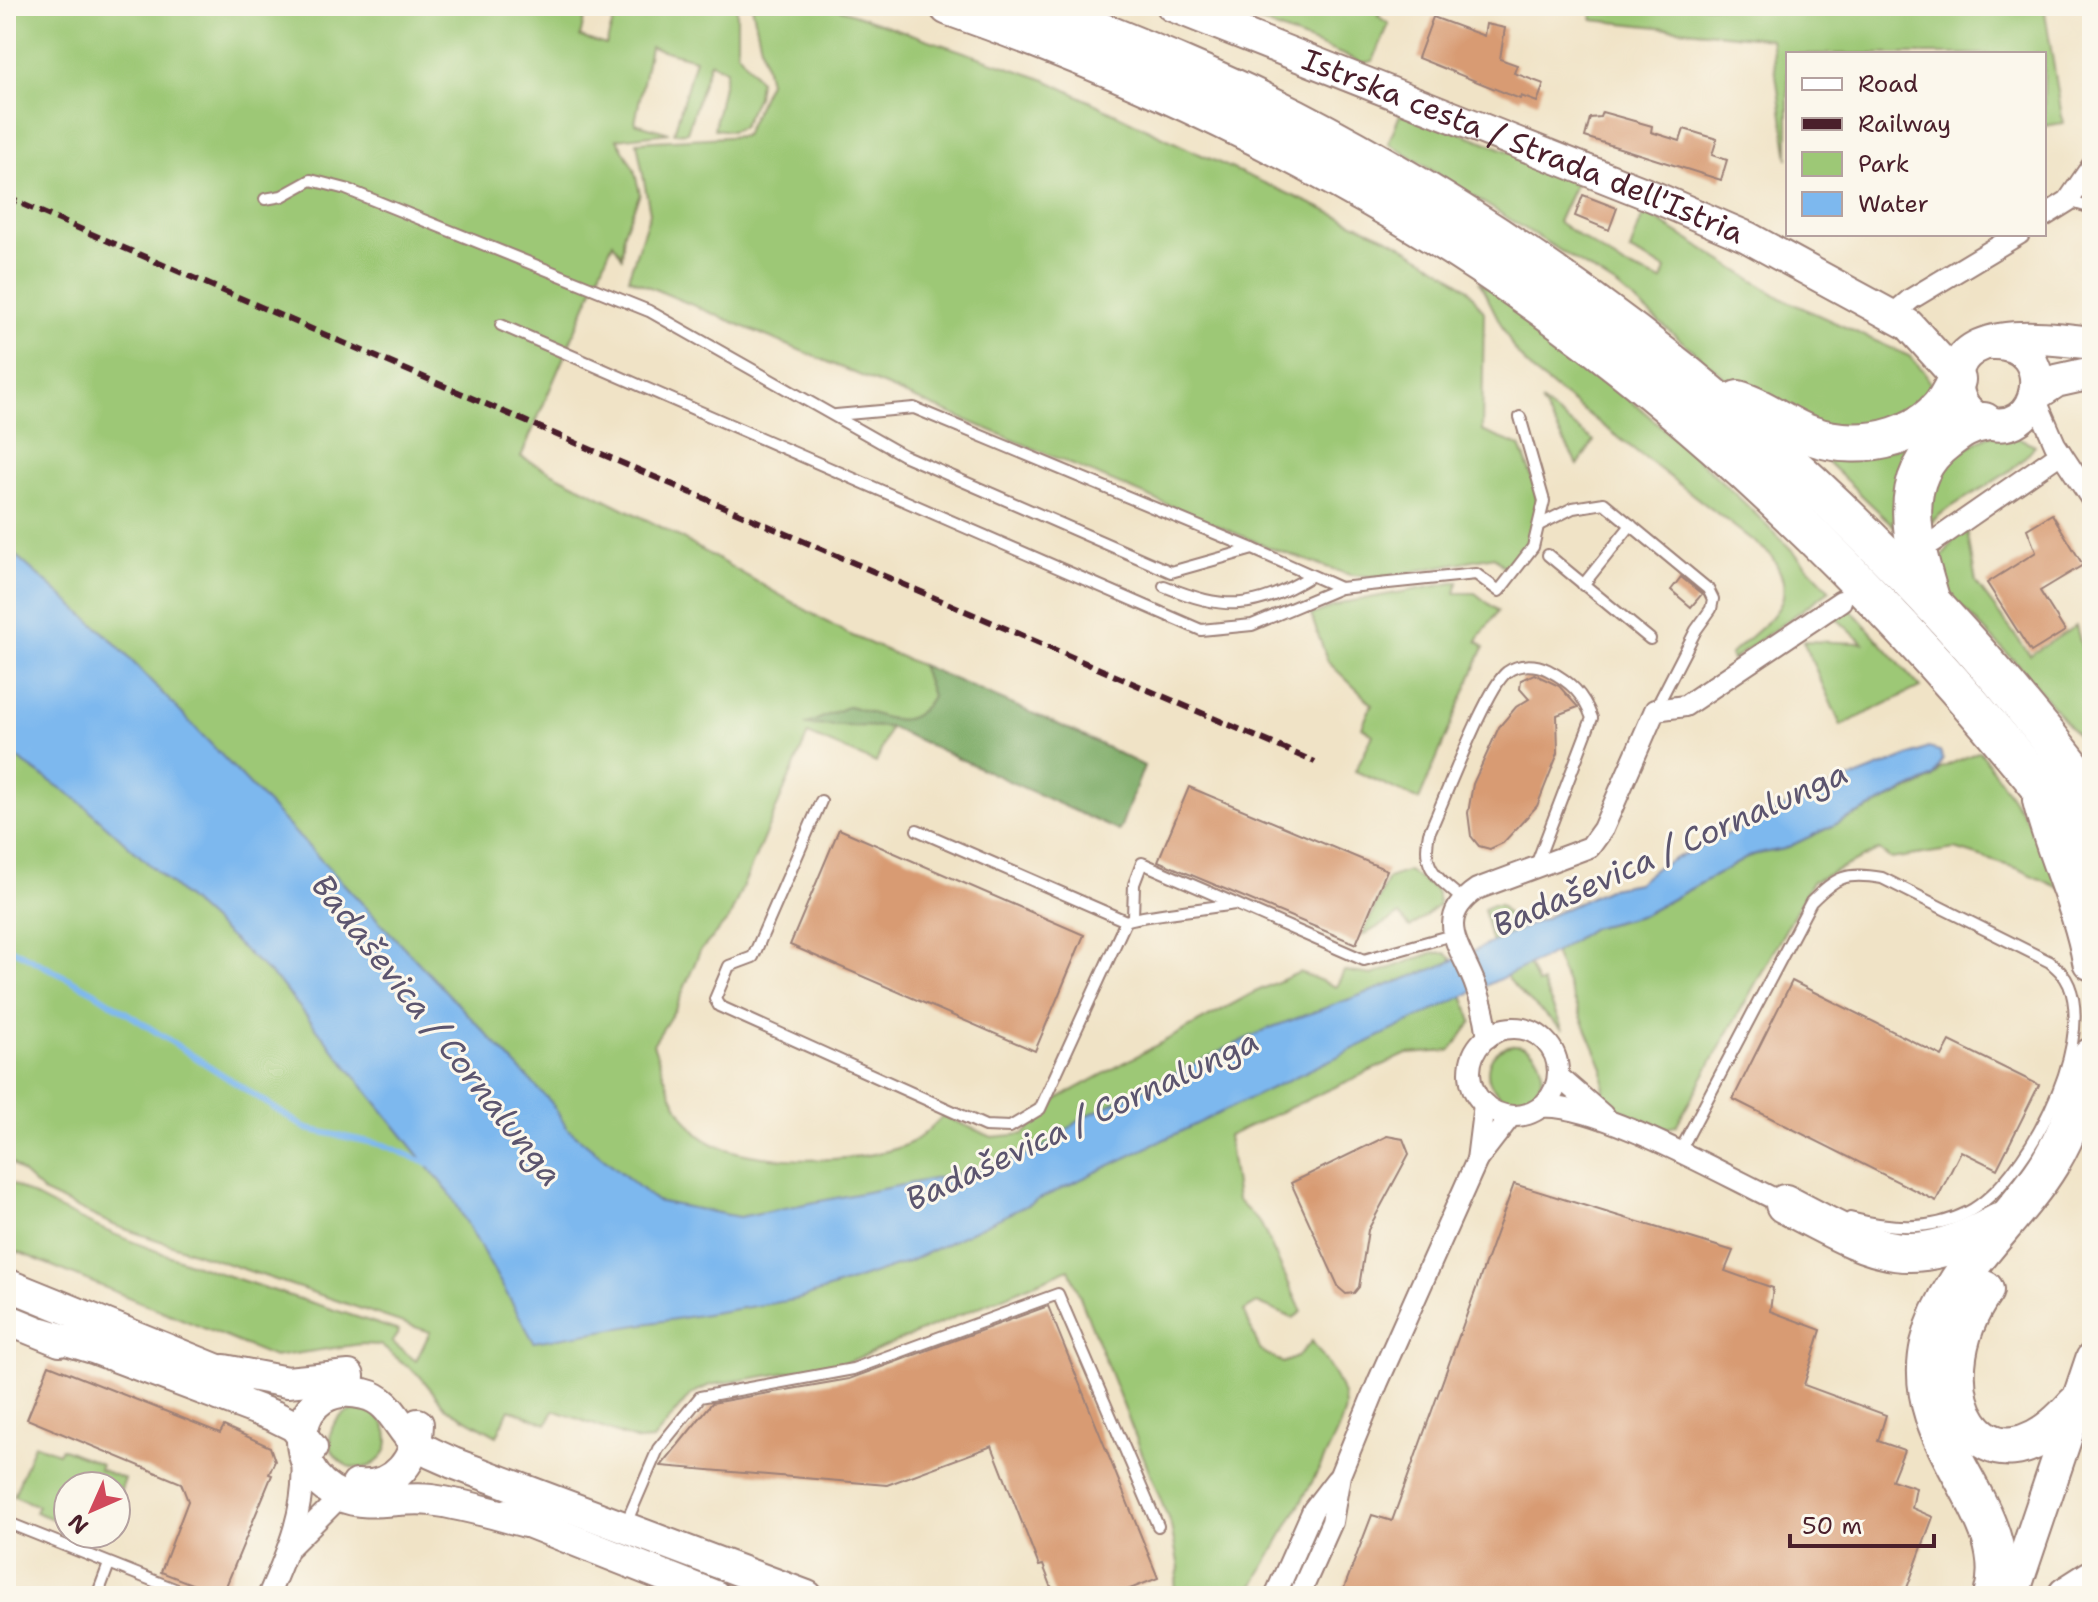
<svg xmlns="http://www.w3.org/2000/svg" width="2098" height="1602" viewBox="0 0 2098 1602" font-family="'Shantell Sans',sans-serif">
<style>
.green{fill:#9dc876;stroke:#747450;stroke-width:2}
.forest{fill:#7eac67;stroke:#646649;stroke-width:2}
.water{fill:#7db8ee;stroke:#646c8c;stroke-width:2}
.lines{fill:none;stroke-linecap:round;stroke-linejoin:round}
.stream{stroke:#7db8ee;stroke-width:6}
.building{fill:#d89b73}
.lane-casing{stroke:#9d8178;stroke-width:14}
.street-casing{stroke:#9d8178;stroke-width:24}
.secondary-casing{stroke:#9d8178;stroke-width:34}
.primary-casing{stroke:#9d8178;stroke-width:36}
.highway-casing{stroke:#9d8178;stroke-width:42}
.lane{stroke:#fff;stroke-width:10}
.street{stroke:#fff;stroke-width:20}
.secondary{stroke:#fff;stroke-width:30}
.primary{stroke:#fff;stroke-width:32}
.highway{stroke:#fff;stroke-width:38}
.rail{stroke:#4a1f2b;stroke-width:6;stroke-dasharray:12 6;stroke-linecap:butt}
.labels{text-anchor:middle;stroke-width:6;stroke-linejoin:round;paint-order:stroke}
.street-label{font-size:30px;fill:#4a1f2b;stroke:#fbf7ec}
.water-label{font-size:32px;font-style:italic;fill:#5c556f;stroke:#fbf7ec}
</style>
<rect width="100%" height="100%" fill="#fbf7ec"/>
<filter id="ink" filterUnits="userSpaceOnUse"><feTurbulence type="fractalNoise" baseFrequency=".0125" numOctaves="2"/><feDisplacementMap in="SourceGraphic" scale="16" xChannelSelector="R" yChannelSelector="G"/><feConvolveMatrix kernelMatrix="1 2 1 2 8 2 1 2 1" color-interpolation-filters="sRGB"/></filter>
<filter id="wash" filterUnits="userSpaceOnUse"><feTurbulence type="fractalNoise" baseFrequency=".006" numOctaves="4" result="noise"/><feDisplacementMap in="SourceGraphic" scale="32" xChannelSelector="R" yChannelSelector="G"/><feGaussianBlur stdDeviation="1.8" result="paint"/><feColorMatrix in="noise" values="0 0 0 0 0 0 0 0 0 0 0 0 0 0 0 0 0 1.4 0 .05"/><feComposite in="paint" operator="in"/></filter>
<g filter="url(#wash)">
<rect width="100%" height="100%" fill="#f0e3c6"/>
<!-- green -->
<g class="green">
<path d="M6 6H587L580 37 606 45 618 6H737V51L759 80 757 97 742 127 731 131 714 129 726 70 710 62 687 132 674 133 695 59 650 47 635 123 669 133 617 139 634 169 640 194 624 231 622 257 613 242 521 457 665 529 848 634 1073 731 1144 766 1119 831 890 727 876 763 808 734 729 919 700 951 676 1008 653 1044C664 1074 673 1108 696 1132 732 1169 866 1165 910 1143 922 1138 933 1125 943 1116L992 1137 1024 1134 1059 1098 1253 993 1300 972 1336 987 1344 971 1372 975 1432 953H1445L1451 958 1472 1022 1450 1051 1407 1054 1228 1136 1237 1200 1261 1224 1302 1312 1293 1318 1257 1303 1244 1311 1260 1350 1283 1363 1297 1357 1312 1341C1324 1360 1343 1382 1345 1406 1346 1431 1264 1566 1247 1596H1172L1179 1568 1171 1526 1069 1269 846 1363 710 1385 691 1394 653 1440 638 1441 554 1410 547 1424 509 1409 497 1436 446 1408 420 1376 380 1345 361 1344 274 1357 6 1247V1180C127 1253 267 1286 399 1331L392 1342 416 1361 430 1332 116 1226 44 1193 6 1158Z"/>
<path d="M752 6H830L1046 80 1186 148 1392 240 1443 270 1468 289 1484 312 1482 431 1520 446C1542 500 1548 522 1506 570L1494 556 1384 577 1350 575 1273 549 628 278 650 213 637 142 744 136 769 82Z"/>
<path d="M1219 6H1383L1378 16 1389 24 1373 61 1364 63Z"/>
<path d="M1589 6H2044L2063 123 2044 126V54H1788V159L1771 39 1593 20Z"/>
<path d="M1402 110 1578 178 1558 222 1624 266 1662 281 1666 269 1630 251 1644 212 1783 299 1909 356 1924 371 1933 389 1914 414 1835 433 1745 395 1618 287 1388 143Z"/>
<path d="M1479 281C1605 373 1724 476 1830 590L1732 660 1730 655C1764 621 1806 606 1770 554L1532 371 1514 350Z"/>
<path d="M1541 402 1594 441 1578 465Z"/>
<path d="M1990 435 2019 438 2035 445C2006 485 1958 494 1925 528L1941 461Z"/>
<path d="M1919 441 1902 534 1823 458 1850 461Z"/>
<path d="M1967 530 1976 583 2030 655 2076 626 2083 652 2092 648V692L2084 698 2092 723V754L2024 671 1947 592 1940 561 1956 536Z"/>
<path d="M1458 582 1455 593H1475L1498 611 1477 641 1484 647 1419 800 1355 771 1373 735 1362 727 1372 704 1328 662 1311 615 1347 602Z"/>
<path d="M1847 605 1920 687 1841 726 1803 641 1863 643 1835 617Z"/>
<path d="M1980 751 2043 844 2064 890 2019 869 1955 849 1891 859 1879 850 1812 882 1676 1126 1660 1130 1604 1100 1603 1068 1554 953 1592 928 1643 915 1752 855 1784 849 1934 778 1941 768Z"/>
<path d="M1408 871 1436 890 1439 905 1410 928 1399 915 1362 936 1388 878Z"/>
<path d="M1492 905H1500L1506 912 1537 984 1542 983 1563 1030C1512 986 1497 980 1484 909Z"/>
<circle cx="1515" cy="1072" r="27"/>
<circle cx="359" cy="1439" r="29"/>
<path d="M34 1444 58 1453 61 1448 101 1464 99 1469 125 1479 116 1503V1486H68V1525L35 1512 38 1506 14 1496Z"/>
</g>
<!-- forest -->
<path class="forest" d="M921 665 1073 731 1144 766 1119 831 890 727 805 725 849 706C884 715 909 736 932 696Z"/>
<!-- water -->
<path class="water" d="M6 547 111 639 551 1102 567 1128 656 1201 739 1217 994 1167 1041 1149 1084 1117 1267 1029 1441 966 1610 888 1637 883 1657 867 1805 797 1928 748 1940 751 1943 759 1934 777 1784 849 1752 855 1643 915 1592 928 1554 953 908 1262 799 1299 534 1342 451 1195 280 983 78 800 6 751Z"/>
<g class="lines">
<!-- stream -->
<path class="stream" d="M6 946 94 992 307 1129 384 1145 429 1164"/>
</g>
<g id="blocks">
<!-- building -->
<g class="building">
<path d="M1433 17 1484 36 1486 24 1505 28 1500 59 1517 65 1514 73 1544 84 1537 102 1521 96 1520 99 1418 58Z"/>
<path d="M1602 112 1652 126 1651 132 1680 141 1684 129 1717 139 1712 155 1727 160 1721 180 1585 137 1590 118 1600 117Z"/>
<path d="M1583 195 1617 208 1609 230 1575 216Z"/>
<path d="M2052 514 2083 565 2040 591 2065 631 2031 652 1987 583 2036 552 2027 529Z"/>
<path d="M1681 577 1702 594 1691 607 1671 590Z"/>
<path d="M1534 674 1559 686 1578 707 1557 715 1558 753 1537 806 1503 843 1490 849 1479 846 1471 836 1468 813 1473 784 1499 727 1516 707 1529 699 1520 689 1521 680Z"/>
<path d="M1189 787 1387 870 1356 944 1158 861Z"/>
<path d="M839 829 1084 935 1035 1051 790 945Z"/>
<path d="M1792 981 1942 1056 1950 1041 2039 1085 1997 1169 1961 1151 1936 1201 1733 1099Z"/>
<path d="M1387 1136 1403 1139 1409 1154 1368 1230 1359 1287 1354 1293 1346 1294 1339 1288 1291 1183Z"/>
<path d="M1514 1184 1733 1251 1725 1271 1773 1288 1770 1311 1821 1330 1804 1385 1886 1415 1878 1441 1904 1450 1892 1480 1916 1488 1912 1508 1933 1517 1904 1596H1341L1372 1515 1392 1521Z"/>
<path d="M1048 1306 1158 1578 1112 1596H1055L1043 1565 1039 1566 992 1446 887 1485 661 1466 712 1403 849 1379Z"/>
<path d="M49 1365 220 1433 224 1426 270 1447 275 1461 269 1474 272 1475 222 1596 161 1572 188 1501 181 1483 27 1419Z"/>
</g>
</g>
</g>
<g filter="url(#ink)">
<use href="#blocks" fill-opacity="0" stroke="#9d8178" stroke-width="2"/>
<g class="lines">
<defs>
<g id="lane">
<path d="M265 199 282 196 311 180 346 189 649 311 903 455 1171 572 1253 549 1340 588"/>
<path d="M2068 201 2092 208"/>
<path d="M501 325 1201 630 1252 625 1340 588 1476 574 1499 591 1533 547 1544 501 1520 417"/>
<path d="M836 415 914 408 1253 549"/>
<path d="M1541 524 1573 508 1604 503 1708 589 1713 599 1711 609 1696 630 1655 710"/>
<path d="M1548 555 1650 639"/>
<path d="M1583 585 1631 525"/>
<path d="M1164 586C1225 611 1254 610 1311 576"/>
<path d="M821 801 753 957 729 966 715 999 719 1006 985 1126 1010 1127 1040 1109 1126 921C1134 916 1217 907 1235 904"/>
<path d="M917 830 1126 921"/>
<path d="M1462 899C1437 877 1421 869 1429 833 1443 803 1487 686 1507 672 1519 663 1536 664 1548 670 1571 682 1583 694 1592 718L1536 865"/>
<path d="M1133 917 1134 884 1142 863 1364 960 1452 935"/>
<path d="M1679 1153 1811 902C1837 876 1846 872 1882 878L2050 962C2058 969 2065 975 2069 985 2095 1047 2025 1182 1968 1212 1930 1232 1889 1228 1850 1218"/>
<path d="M627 1521 658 1449 700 1397 853 1369 1058 1294 1158 1526"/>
<path d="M6 1522 192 1596"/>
<path d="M97 1596 109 1564"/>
</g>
<g id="street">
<path d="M2044 216 2068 201 2092 166"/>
<path d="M1892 315 1911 299 2019 234"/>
<path d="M2035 398 2055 444 2092 500"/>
<path d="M1933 542 2061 453"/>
<circle cx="1514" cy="1072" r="44"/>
<path d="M1488 1037C1486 1021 1482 1003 1476 987 1463 949 1431 920 1477 889L1590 847 1603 829 1655 710 1685 706 1841 601"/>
<path d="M1558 1076 1603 1115"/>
<path d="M1541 1107C1598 1102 1729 1178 1785 1204"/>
<path d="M1477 1160 1484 1104"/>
<path d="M291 1546 341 1496"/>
<path d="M268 1596C288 1551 306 1508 302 1458"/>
<path d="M1275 1596 1313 1510 1336 1480"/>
<path d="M1299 1596 1332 1522 1340 1475 1378 1382 1477 1160 1511 1116"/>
</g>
<g id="secondary">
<path id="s1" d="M1172 6 1657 198 1747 237 1909 325 1956 377"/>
<path d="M6 1284 240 1379"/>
<path d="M6 1319 60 1341"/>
<path d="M43 1333 96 1349 274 1416 294 1426 312 1448"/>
<path d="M224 1370 287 1382 349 1376"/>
<path d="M357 1485C396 1489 417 1459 418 1424"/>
<path d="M508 1514 715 1596"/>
<path d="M526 1522C495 1514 463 1504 431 1500 402 1496 368 1508 341 1496 279 1470 294 1376 364 1394 391 1400 397 1426 415 1443 425 1452 441 1457 453 1463L807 1596"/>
</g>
<g id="primary">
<path d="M1993 343C2061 341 2042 445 1982 421 1968 415 1959 403 1957 388 1947 321 2055 339 2092 343"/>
<path d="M2036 394 2056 381 2092 373"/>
<path d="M2012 1596 2092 1359"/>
</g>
<g id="highway">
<path d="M949 6C1107 61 1259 131 1403 216 1670 374 1903 607 2092 852"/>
<path d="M1036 6C1123 41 1211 75 1295 118 1606 279 1880 514 2092 793"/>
<path d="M1738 400C1763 407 1785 426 1810 435 1863 454 1935 438 1956 380"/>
<path d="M1931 602C1915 548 1892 481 1946 441 1959 431 1968 424 1984 422"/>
<path d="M2042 800C2055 855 2082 904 2092 961"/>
<path d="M1785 1204C1873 1250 1905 1275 1999 1223"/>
<path d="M1984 1290C1915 1387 1983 1513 2076 1405"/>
<path d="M1993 1596C2018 1511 1907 1444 1930 1344 1947 1272 2013 1224 2050 1163 2070 1130 2081 1094 2092 1057"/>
<path d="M2067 1596 2092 1580"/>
</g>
</defs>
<!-- lane casing -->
<use href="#lane" class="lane-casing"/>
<!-- street casing -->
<use href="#street" class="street-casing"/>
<!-- secondary casing -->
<use href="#secondary" class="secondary-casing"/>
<!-- primary casing -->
<use href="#primary" class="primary-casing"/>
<!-- highway casing -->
<use href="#highway" class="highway-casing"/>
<!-- lane -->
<use href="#lane" class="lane"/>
<!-- street -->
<use href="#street" class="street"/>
<!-- secondary -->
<use href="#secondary" class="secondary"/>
<!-- primary -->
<use href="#primary" class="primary"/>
<!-- highway -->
<use href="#highway" class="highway"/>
<!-- rail -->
<path class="rail" d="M6 197 1315 762"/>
</g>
</g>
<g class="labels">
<!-- street labels -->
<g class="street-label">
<text dy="10" stroke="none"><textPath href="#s1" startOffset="378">Istrska cesta / Strada dell'Istria</textPath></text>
</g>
<!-- water labels -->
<g class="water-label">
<text transform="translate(1670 849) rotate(-24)" y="11">Badaševica / Cornalunga</text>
<text transform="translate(437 1030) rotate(52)" y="11">Badaševica / Cornalunga</text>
<text transform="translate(1082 1120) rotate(-25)" y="11">Badaševica / Cornalunga</text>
</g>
</g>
<!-- margin -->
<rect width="2098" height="1602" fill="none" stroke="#fbf7ec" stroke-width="32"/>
<!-- legend -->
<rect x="1786" y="52" width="260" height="184" fill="#fbf7ec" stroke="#b4a19f" stroke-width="2"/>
<rect x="1802" y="78" width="40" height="12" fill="#ffffff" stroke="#b4a19f" stroke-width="2"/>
<text x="1858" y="92" font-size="24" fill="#4a1f2b">Road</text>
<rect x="1802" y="118" width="40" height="12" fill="#4a1f2b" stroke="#b4a19f" stroke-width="2"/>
<text x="1858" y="132" font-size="24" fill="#4a1f2b">Railway</text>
<rect x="1802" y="152" width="40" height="24" fill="#9dc876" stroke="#b4a19f" stroke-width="2"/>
<text x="1858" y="172" font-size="24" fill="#4a1f2b">Park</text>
<rect x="1802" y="192" width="40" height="24" fill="#7db8ee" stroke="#b4a19f" stroke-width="2"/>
<text x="1858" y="212" font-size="24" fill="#4a1f2b">Water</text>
<!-- north arrow -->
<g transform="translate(92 1510) rotate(225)"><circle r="38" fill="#fbf7ec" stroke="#b4a19f" stroke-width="2"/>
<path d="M0-6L14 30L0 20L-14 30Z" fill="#d1495b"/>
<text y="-12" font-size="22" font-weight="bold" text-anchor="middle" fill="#4a1f2b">N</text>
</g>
<!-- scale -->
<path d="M1790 1534v12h144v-12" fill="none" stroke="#4a1f2b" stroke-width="4"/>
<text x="1802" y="1534" font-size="24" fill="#4a1f2b" stroke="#fbf7ec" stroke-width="6" paint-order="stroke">50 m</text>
</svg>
